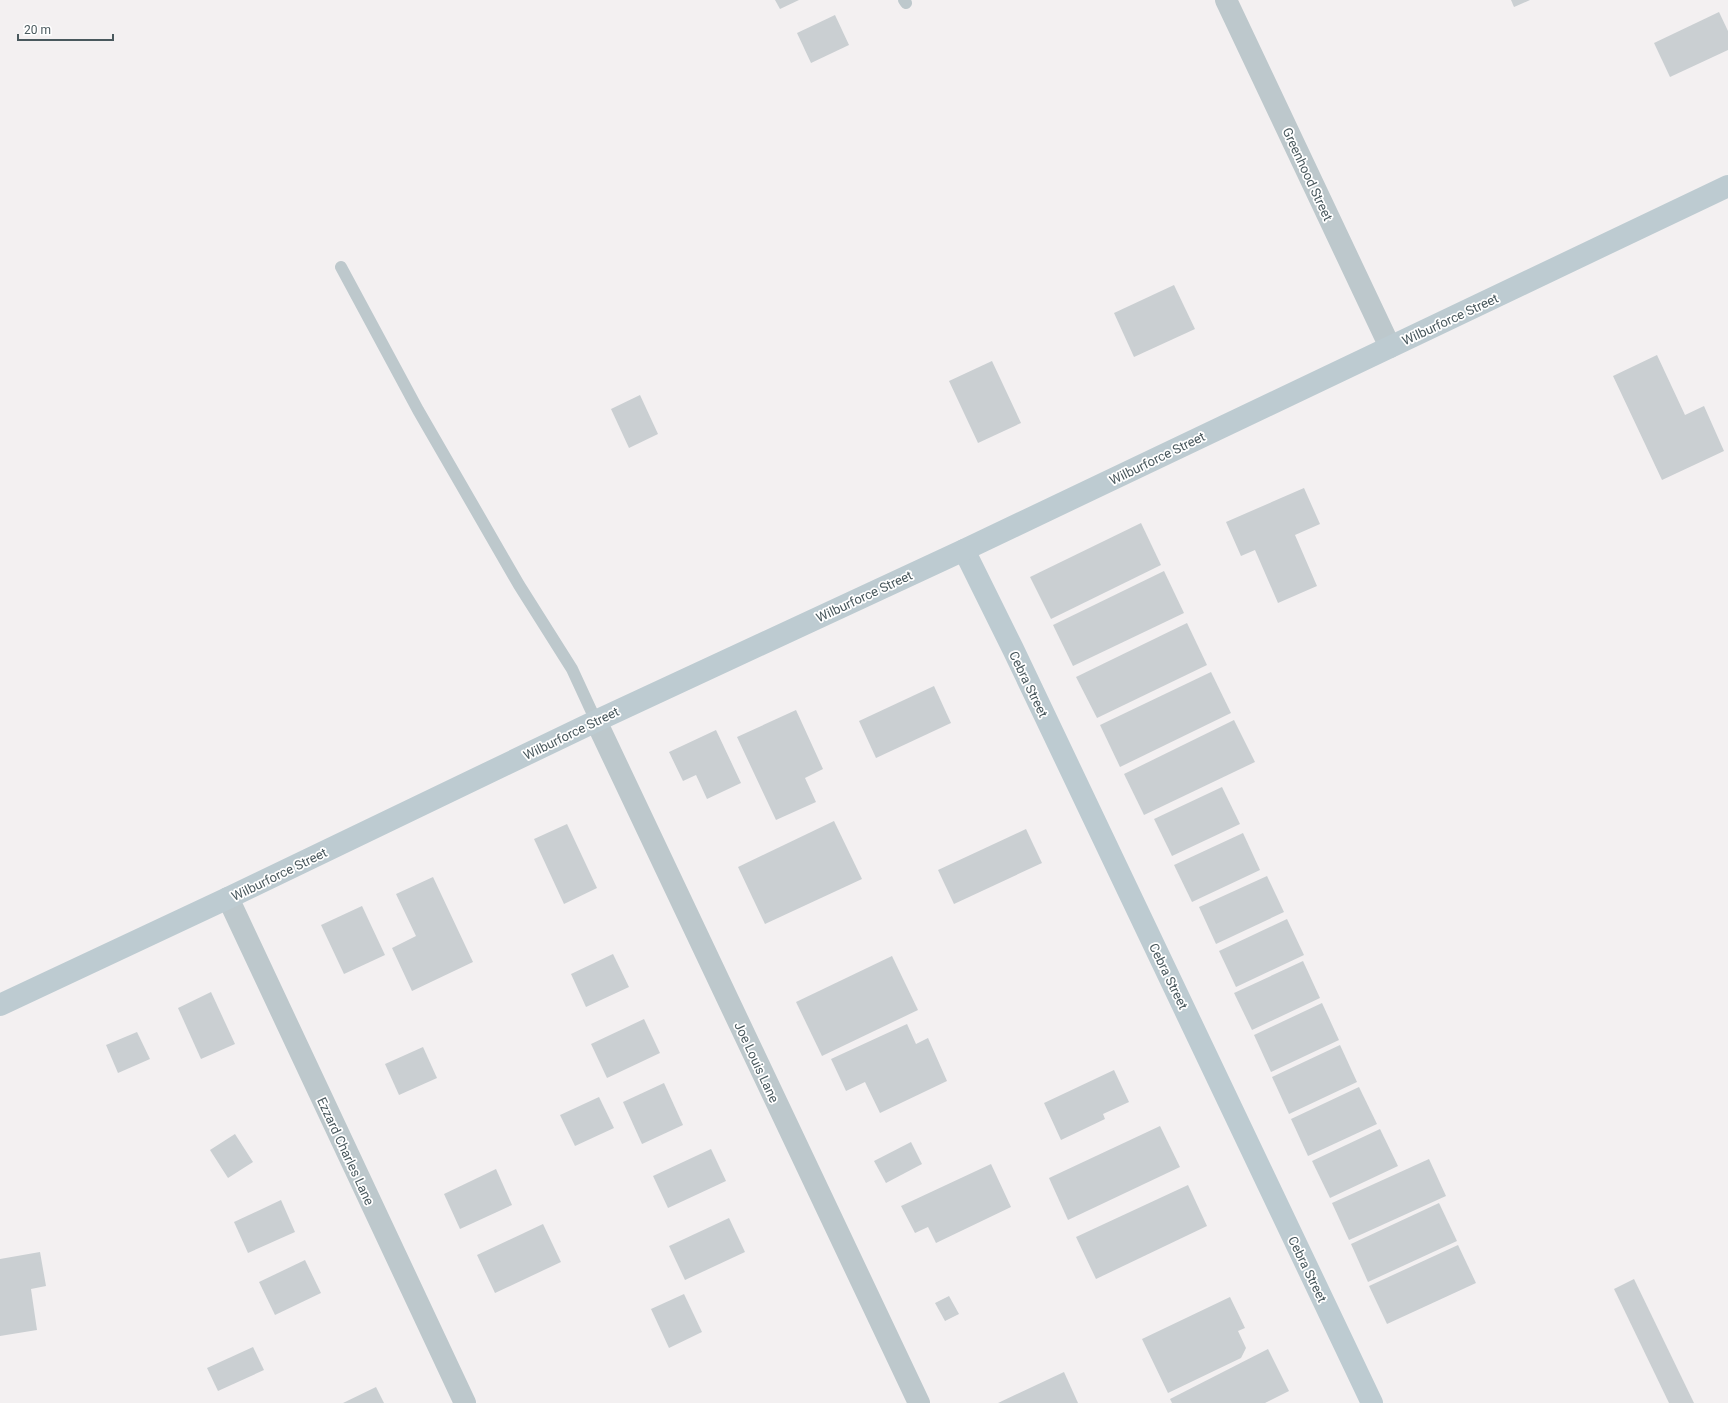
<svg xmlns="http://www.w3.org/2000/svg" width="1728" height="1403" viewBox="0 0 1728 1403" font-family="Roboto,sans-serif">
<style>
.building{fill:#cacfd2}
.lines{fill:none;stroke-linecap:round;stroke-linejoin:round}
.lane{stroke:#bdc8cc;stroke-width:12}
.street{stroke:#bdc8cc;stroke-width:22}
.secondary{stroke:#bdcbd1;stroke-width:22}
.labels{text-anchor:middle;stroke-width:3.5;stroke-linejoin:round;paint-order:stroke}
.street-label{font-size:13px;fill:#49585d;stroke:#fff}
</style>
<rect width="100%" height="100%" fill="#f3f0f1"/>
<!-- building -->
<g class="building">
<path d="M775 0H799L780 9Z"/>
<path d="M1511 0H1530L1514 7Z"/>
<path d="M1719 12 1728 31V50L1670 77 1654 43Z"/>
<path d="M835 15 849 45 811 63 797 33Z"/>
<path d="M1174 285 1195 329 1134 357 1114 313Z"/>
<path d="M1657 355 1685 415 1704 406 1724 451 1662 480 1613 376Z"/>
<path d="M992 361 1021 423 978 443 949 381Z"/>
<path d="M640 395 658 434 629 448 611 409Z"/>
<path d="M1304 488 1320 524 1295 535 1317 586 1278 603 1255 550 1241 556 1226 522Z"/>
<path d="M1141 523 1161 565 1051 619 1030 577Z"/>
<path d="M1164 571 1184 613 1073 666 1053 625Z"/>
<path d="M1187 623 1207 665 1097 718 1076 677Z"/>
<path d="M1211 672 1231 713 1120 767 1100 725Z"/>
<path d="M934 686 951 723 876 758 859 721Z"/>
<path d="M796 710 823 769 805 778 816 802 776 820 737 737Z"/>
<path d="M1234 720 1255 762 1144 815 1124 774Z"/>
<path d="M716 730 741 783 707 799 696 775 683 781 669 752Z"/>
<path d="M1222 787 1240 824 1172 856 1154 819Z"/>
<path d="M834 821 862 879 765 924 738 867Z"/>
<path d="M567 824 597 888 564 904 534 839Z"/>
<path d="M1026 829 1042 863 954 904 938 870Z"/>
<path d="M1243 833 1260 870 1192 902 1174 865Z"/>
<path d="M1267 876 1284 912 1216 944 1199 907Z"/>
<path d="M433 877 473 962 412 991 392 948 416 936 396 894Z"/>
<path d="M362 906 385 955 344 974 321 925Z"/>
<path d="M1287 919 1304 955 1236 987 1219 951Z"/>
<path d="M613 954 629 987 586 1007 571 974Z"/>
<path d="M892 956 918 1010 822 1056 796 1002Z"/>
<path d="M1303 961 1320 998 1252 1030 1234 993Z"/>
<path d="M211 992 235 1044 201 1059 178 1008Z"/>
<path d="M1322 1003 1339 1040 1271 1072 1254 1035Z"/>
<path d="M644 1019 660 1053 607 1078 591 1044Z"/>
<path d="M907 1024 916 1044 928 1038 947 1081 880 1113 865 1082 846 1091 831 1059Z"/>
<path d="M137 1032 150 1059 118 1073 106 1045Z"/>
<path d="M1340 1045 1357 1082 1289 1114 1272 1077Z"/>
<path d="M423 1047 437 1078 399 1095 385 1064Z"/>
<path d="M1114 1070 1129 1102 1103 1114 1105 1119 1061 1140 1044 1103Z"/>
<path d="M664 1083 683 1125 642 1144 623 1102Z"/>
<path d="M1359 1087 1377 1124 1308 1156 1291 1119Z"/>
<path d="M599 1097 614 1128 575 1146 560 1115Z"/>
<path d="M1160 1126 1180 1167 1068 1220 1049 1178Z"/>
<path d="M1380 1129 1398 1166 1330 1198 1312 1161Z"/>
<path d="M235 1134 253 1162 228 1178 210 1150Z"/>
<path d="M911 1142 922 1164 886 1183 874 1161Z"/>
<path d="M711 1149 726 1181 668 1208 653 1176Z"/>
<path d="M1429 1159 1446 1196 1349 1240 1332 1203Z"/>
<path d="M991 1164 1011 1207 936 1243 928 1227 915 1233 901 1206Z"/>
<path d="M496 1169 512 1205 460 1229 444 1194Z"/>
<path d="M1188 1185 1207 1226 1096 1279 1076 1237Z"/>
<path d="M281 1200 295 1232 248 1253 234 1222Z"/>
<path d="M1439 1203 1457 1241 1368 1282 1351 1244Z"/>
<path d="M729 1218 745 1252 685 1280 669 1246Z"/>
<path d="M543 1224 561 1262 495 1293 477 1255Z"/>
<path d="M1458 1245 1476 1283 1387 1324 1369 1286Z"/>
<path d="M40 1252 46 1286 31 1289 37 1330 0 1336V1259Z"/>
<path d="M305 1260 321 1293 275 1315 259 1282Z"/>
<path d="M1634 1279 1694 1403H1669L1614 1289Z"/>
<path d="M684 1294 702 1332 669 1348 651 1309Z"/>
<path d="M949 1296 959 1314 945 1321 935 1303Z"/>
<path d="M1230 1297 1245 1328 1238 1331 1246 1348 1241 1358 1168 1393 1142 1339Z"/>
<path d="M253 1347 264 1370 218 1391 207 1368Z"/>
<path d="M1268 1349 1289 1391 1265 1403H1172L1170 1399Z"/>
<path d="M1064 1372 1078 1403H998Z"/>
<path d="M376 1387 384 1403H343Z"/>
</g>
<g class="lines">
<!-- lane -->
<g class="lane">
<path d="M904 0 906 3"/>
<path d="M341 267 418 410 519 585 572 669 596 721"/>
</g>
<!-- street -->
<g class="street">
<path d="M1226 0 1390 347"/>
<path d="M596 721 919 1403"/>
<path d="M228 898 465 1403"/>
</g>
<!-- secondary -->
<g class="secondary">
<path d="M964 550 1013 649 1372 1403"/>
<path d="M0 1005 228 898 596 721 964 550 1728 186"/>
</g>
</g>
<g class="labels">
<!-- street labels -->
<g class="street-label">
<text transform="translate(1308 174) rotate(65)" y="5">Greenhood Street</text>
<text transform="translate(1450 319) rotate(-25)" y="5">Wilburforce Street</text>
<text transform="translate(1157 458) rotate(-26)" y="5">Wilburforce Street</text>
<text transform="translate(864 596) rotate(-25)" y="5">Wilburforce Street</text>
<text transform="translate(1029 684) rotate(64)" y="5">Cebra Street</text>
<text transform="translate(571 733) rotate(-26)" y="5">Wilburforce Street</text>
<text transform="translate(279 874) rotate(-26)" y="5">Wilburforce Street</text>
<text transform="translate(1169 976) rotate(64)" y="5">Cebra Street</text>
<text transform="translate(757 1062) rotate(65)" y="5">Joe Louis Lane</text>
<text transform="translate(346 1151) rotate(65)" y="5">Ezzard Charles Lane</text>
<text transform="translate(1308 1269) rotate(64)" y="5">Cebra Street</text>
</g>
</g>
<!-- scale -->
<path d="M18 34v6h95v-6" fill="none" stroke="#49585d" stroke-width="2"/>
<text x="24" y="34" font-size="12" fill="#49585d" stroke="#ffffff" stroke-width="3" paint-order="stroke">20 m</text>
</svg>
